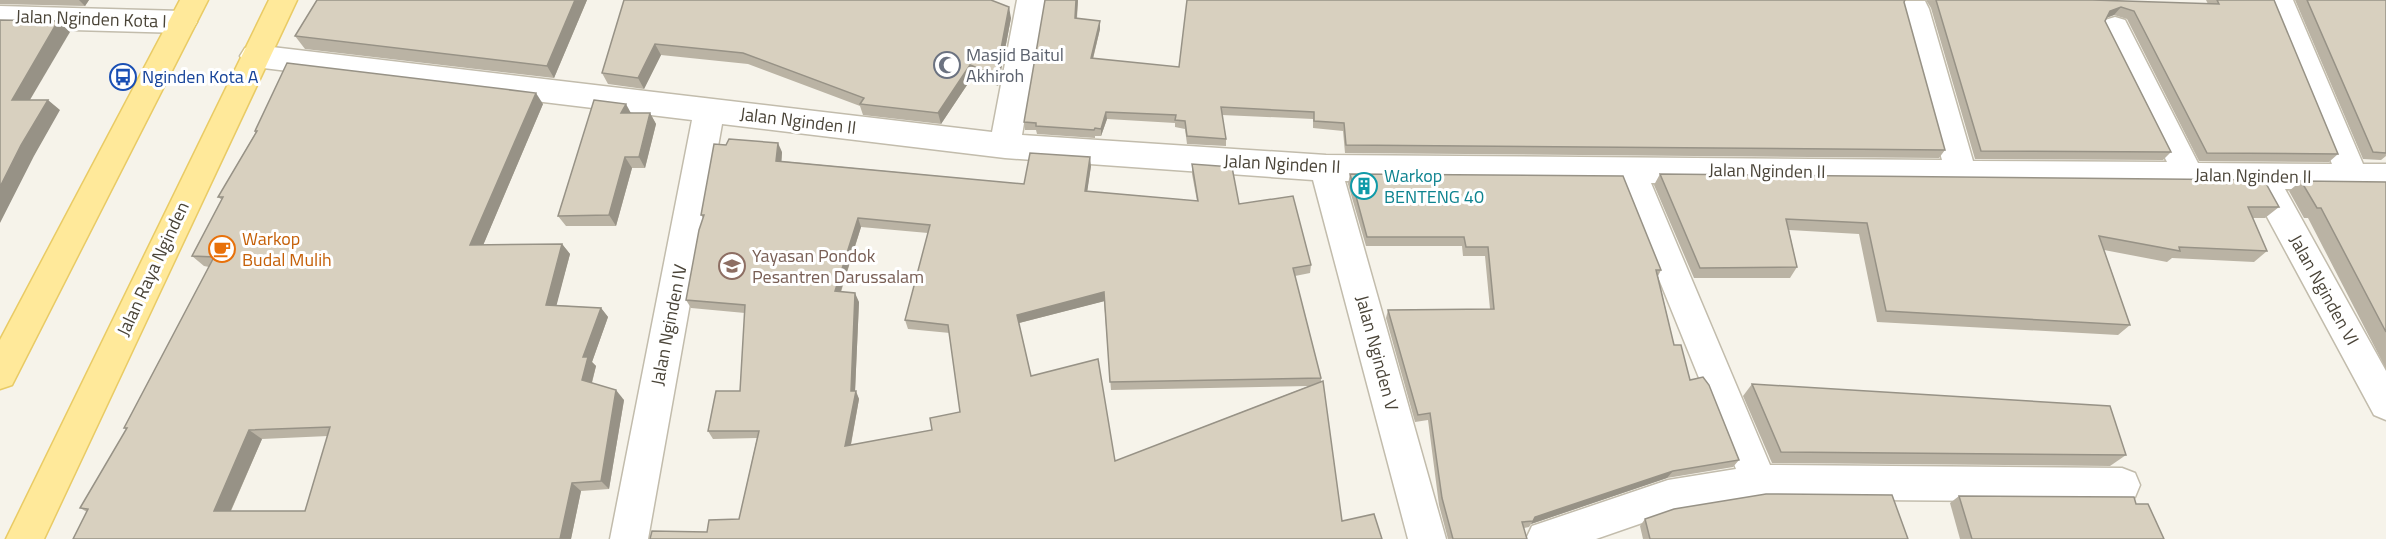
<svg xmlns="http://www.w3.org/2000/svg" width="2386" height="539" viewBox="0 0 2386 539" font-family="'Titillium Web',sans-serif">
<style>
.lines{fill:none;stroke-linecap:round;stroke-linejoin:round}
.street-casing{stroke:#c2bcac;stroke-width:3}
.primary-casing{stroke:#e9cb65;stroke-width:3}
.street{fill:#fff;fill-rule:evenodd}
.primary{fill:#ffe99a;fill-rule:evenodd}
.wall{fill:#bab3a4;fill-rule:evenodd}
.shaded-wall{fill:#979286}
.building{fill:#d8d0bf;stroke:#979286;stroke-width:1.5;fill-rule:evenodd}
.labels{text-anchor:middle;stroke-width:6;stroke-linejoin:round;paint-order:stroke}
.street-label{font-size:18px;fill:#4a4438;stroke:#fff}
.worship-label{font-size:18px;fill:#5b616d;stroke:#fff;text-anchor:start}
.transit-label{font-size:18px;fill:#164399;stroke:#fff;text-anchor:start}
.culture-label{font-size:18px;fill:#0d838f;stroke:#fff;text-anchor:start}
.food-label{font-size:18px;fill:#c56008;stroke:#fff;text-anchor:start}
.education-label{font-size:18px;fill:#785e54;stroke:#fff;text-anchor:start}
</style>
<rect width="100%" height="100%" fill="#f6f3ea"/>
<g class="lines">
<defs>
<g id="street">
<path d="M1017 0H1045L1022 135 1326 155 1942 160 1901 9 1905 1H1925L1929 9 1973 161 2167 162 2100 28 2105 20 2115 17 2125 20 2198 163 2332 164 2265 0H2293L2363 164H2386V190L2285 189 2386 371V420L2374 415 2252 189 1651 183 1770 465 2122 468 2135 473 2140 485 2135 497 2122 502 1759 499 1668 514 1596 539H1526L1532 526 1668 480 1736 469 1620 183 1345 181 1446 539H1408L1313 180 1005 158 722 124 648 539H610L692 120 255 67 245 64 240 56 245 48 255 45 992 132Z"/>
<path d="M0 6 182 11 192 14 197 22 192 30 182 33 0 28Z"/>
</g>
<g id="primary">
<path d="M180 0H208L12 385 0 389V340Z"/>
<path d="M269 0H297L44 539H6Z"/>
</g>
</defs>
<!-- street casing -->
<use href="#street" class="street-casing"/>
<!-- primary casing -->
<use href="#primary" class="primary-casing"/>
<!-- street -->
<use href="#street" class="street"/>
<!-- primary -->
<use href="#primary" class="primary"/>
</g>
<!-- wall -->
<g class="wall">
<path d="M0 0H89L85 6 0 4Z"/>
<path d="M317 0H587L554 78 305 49 295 36Z"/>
<path d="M624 0 1011 18 998 86 973 76 941 124 863 115 860 106 748 64 661 55 644 89 608 84 602 73Z"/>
<path d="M1078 0 1077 19 1100 21V29L1093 59 1179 67 1904 2 1945 150 1939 158 1345 153 1343 131 1313 128V119L1222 115 1226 139V146L1187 144 1185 129 1175 127V123L1107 119 1101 136H1095V138L1037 134 1036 130H1025L1024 122Z"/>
<path d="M1926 0H2093L2208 4 2206 0H2274L2338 154 2329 162 2199 161 2127 19 2114 15 2106 18 2105 21 2171 152 2163 160 1975 159 1931 8Z"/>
<path d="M2295 0H2386V156L2381 160 2363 159Z"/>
<path d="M543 104 483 245 562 244 570 254 556 305 601 308 608 317 592 362 596 366 592 383 624 400 609 489 581 491 571 539H73L87 512 80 508 127 429 124 428 209 267 204 266 192 256 222 200 218 197 256 132 255 131ZM328 436 305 511H231L262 439Z"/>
<path d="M631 113H650L656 124 645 168H632L616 226H566L558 216Z"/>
<path d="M782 152 781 161 1024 184 1091 166 1087 191 1197 201 1192 174V164L1311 265 1310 273 1295 276 1321 378V382L1342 521 1382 539 707 532 739 519 757 438 713 439 708 431 740 391 745 313 691 308 686 300 703 218 701 215ZM861 227 928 233 905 320 908 329 950 333 960 412 932 430 851 445 859 399 855 391 859 302 841 292ZM1104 301 1111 390 1309 386 1115 461 1031 376 1019 323Z"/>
<path d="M1350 174 1661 270 1658 276 1674 345 1690 380 1739 460 1733 467 1667 478 1531 524 1529 527 1524 528 1527 539H1448L1439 505 1428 420 1415 422 1386 318 1388 310 1490 309 1485 256H1463L1462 246H1366L1348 184Z"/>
<path d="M1660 174 2279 207 2265 218H2253L2267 251 2254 262 2172 258 2167 262 2104 250 2130 325 2118 335 1877 322 1859 234 1789 230 1797 267 1790 278H1694L1654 185Z"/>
<path d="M2301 181 2386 182V369L2308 218H2304L2289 191Z"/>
<path d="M1752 384 2126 455 2110 466 1772 463 1743 396Z"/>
<path d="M1959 496 2136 504 2164 539H1960L1950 503Z"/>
<path d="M1645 519 1908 539H1643L1640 526Z"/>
</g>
<!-- shaded-wall -->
<g class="shaded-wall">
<path d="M79 0H89L85 6Z"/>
<path d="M575 0H587L554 78 547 66Z"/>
<path d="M1076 0H1078L1076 26 1075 18Z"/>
<path d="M1009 7 1011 18 998 86 996 75Z"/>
<path d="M2121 7 2114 15 2103 19 2110 11Z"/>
<path d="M58 21 70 32 24 110 12 100Z"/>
<path d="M1100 21V29L1091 66V58Z"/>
<path d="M655 44 661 55 644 89 638 78Z"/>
<path d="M970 65 973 76 941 124 938 113Z"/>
<path d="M536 93 543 104 479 255 470 245Z"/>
<path d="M48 100 60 110 34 156 0 223V187L21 145Z"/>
<path d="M626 104 632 115 621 113Z"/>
<path d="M1106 112 1107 119 1101 136V129Z"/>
<path d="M650 113 656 124 645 168 639 157Z"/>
<path d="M778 143 782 152 781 170 776 161Z"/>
<path d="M625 157 632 168 616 226 609 215Z"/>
<path d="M1090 157 1091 166 1086 200 1085 191Z"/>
<path d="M858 218 861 227 838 300 835 291Z"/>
<path d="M562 244 570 254 554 315 546 305Z"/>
<path d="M1104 292 1105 301 1019 323 1017 315Z"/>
<path d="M855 293 859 302 855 392 856 391 859 399 849 454 845 446 851 391Z"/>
<path d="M601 308 608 317 592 362 596 366 590 389 582 380 583 357Z"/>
<path d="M616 390 624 400 609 489 601 481Z"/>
<path d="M249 430 262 439 227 519 214 511Z"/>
<path d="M1673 471 1667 478 1531 524 1535 517Z"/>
<path d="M572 483 581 491 571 539H560Z"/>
</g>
<!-- building -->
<g class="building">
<path d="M317 0H575L547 66 295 36Z"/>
<path d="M624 0H991L1009 7 996 75 970 65 938 113 860 104 864 98 743 53 655 44 638 78 602 73Z"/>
<path d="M1045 0H1076L1075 18 1100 21 1091 58 1179 67 1187 0H1905L1904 2 1945 150 1346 145 1344 123 1314 121V112L1221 107 1226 139 1187 136 1185 121 1175 120 1176 115 1106 112 1101 129 1095 128 1094 130 1036 126V123L1024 122Z"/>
<path d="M1936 0H2093L2219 4 2217 0H2274L2338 154 2207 153 2134 11 2121 7 2110 11 2105 21 2171 152 1981 151Z"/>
<path d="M2307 0H2386V153L2373 152Z"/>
<path d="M0 20 58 21 12 100H48L21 145 0 187Z"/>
<path d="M287 63 536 93 470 245 562 244 546 305 601 308 583 357H588L582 380 616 390 601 481 572 483 560 539H73L88 509 80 508 127 428H124L214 257 192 256 223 197H218L257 131H255ZM330 427 305 511H214L249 430Z"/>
<path d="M594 100 626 104 621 113H650L639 157H625L609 215 558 216Z"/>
<path d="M729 139 778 143 776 161 1024 184 1030 153 1090 157 1085 191 1198 201 1192 164 1232 167 1239 204 1293 196 1311 265 1293 268 1321 378 1110 382 1104 292 1017 315 1031 376 1098 359 1115 461 1323 381 1342 521 1374 514 1382 539H650L652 531 707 532 709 520 739 519 759 431H708L716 391H740L745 305 686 300 699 230 704 215H701L714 144 726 145ZM858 218 930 225 905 320 948 325 960 412 930 418 932 430 845 446 856 391H851L855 293 835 291Z"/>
<path d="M1350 174 1623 176 1661 270H1656L1674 345H1681L1690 380 1703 377 1709 385 1739 460 1673 471 1535 517 1533 521 1522 522 1527 539H1453L1442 498 1430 413 1418 415 1388 310 1494 309 1488 247H1466L1464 237H1367Z"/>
<path d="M1660 174 2264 180 2279 207H2248L2267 251 2179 247 2180 251 2099 236 2130 325 1886 311 1867 223 1786 219 1797 267 1700 268Z"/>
<path d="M2301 181 2386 182V332L2321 208H2317Z"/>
<path d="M1752 384 2110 406 2126 455 1781 452Z"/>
<path d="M1766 494 1892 495 1908 539H1650L1645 519 1674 509Z"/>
<path d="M1959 496 2134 497 2136 504H2148L2164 539H1972Z"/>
</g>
<!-- icons -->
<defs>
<symbol id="mosque-ring" viewBox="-11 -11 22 22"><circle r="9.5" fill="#fff" stroke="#6b7280" stroke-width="1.5"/><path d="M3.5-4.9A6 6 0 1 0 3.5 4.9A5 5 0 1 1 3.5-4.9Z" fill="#6b7280"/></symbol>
<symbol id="bus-ring" viewBox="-11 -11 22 22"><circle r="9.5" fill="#fff" stroke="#1a4fb4" stroke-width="1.5"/><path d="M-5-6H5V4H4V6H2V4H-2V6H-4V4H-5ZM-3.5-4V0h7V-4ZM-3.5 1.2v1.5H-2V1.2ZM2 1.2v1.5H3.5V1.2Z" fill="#1a4fb4"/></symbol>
<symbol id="building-ring" viewBox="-11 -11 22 22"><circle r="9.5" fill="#fff" stroke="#0f9aa8" stroke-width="1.5"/><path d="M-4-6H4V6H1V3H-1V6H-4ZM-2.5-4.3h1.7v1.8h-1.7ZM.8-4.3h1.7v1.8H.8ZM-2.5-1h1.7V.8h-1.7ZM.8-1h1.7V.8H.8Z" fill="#0f9aa8"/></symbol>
<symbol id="cafe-ring" viewBox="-11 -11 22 22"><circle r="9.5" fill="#fff" stroke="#e8710a" stroke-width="1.5"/><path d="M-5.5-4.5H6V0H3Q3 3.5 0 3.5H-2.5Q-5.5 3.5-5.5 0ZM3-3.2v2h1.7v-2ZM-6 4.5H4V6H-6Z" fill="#e8710a"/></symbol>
<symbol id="school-ring" viewBox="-11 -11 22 22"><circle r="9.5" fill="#fff" stroke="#8d6e63" stroke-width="1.5"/><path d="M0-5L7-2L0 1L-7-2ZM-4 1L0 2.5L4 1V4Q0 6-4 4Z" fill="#8d6e63"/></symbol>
</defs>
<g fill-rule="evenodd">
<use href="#mosque-ring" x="932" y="50" width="30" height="30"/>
<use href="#bus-ring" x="108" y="62" width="30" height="30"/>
<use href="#building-ring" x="1349" y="171" width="30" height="30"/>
<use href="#cafe-ring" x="207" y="234" width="30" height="30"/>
<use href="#school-ring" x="717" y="251" width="30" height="30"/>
</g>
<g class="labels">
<!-- street labels -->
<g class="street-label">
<text transform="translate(91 19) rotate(2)" y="6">Jalan Nginden Kota I</text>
<text transform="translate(798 121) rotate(7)" y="6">Jalan Nginden II</text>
<text transform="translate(1282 164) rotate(3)" y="6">Jalan Nginden II</text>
<text transform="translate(1767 171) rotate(1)" y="6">Jalan Nginden II</text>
<text transform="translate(2253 176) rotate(1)" y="6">Jalan Nginden II</text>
<text transform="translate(153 269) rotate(-65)" y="6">Jalan Raya Nginden</text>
<text transform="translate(2324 290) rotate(61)" y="6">Jalan Nginden VI</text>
<text transform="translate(669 325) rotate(-79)" y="6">Jalan Nginden IV</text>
<text transform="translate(1377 353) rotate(75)" y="6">Jalan Nginden V</text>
</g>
<!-- worship labels -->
<g class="worship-label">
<text x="966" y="61">Masjid Baitul<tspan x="966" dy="21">Akhiroh</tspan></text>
</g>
<!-- transit labels -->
<g class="transit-label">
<text x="142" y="83">Nginden Kota A</text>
</g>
<!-- culture labels -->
<g class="culture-label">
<text x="1384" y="182">Warkop<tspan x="1384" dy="21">BENTENG 40</tspan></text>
</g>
<!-- food labels -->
<g class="food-label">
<text x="242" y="245">Warkop<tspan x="242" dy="21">Budal Mulih</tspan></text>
</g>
<!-- education labels -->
<g class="education-label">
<text x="752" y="262">Yayasan Pondok<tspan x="752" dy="21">Pesantren Darussalam</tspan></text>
</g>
</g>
</svg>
